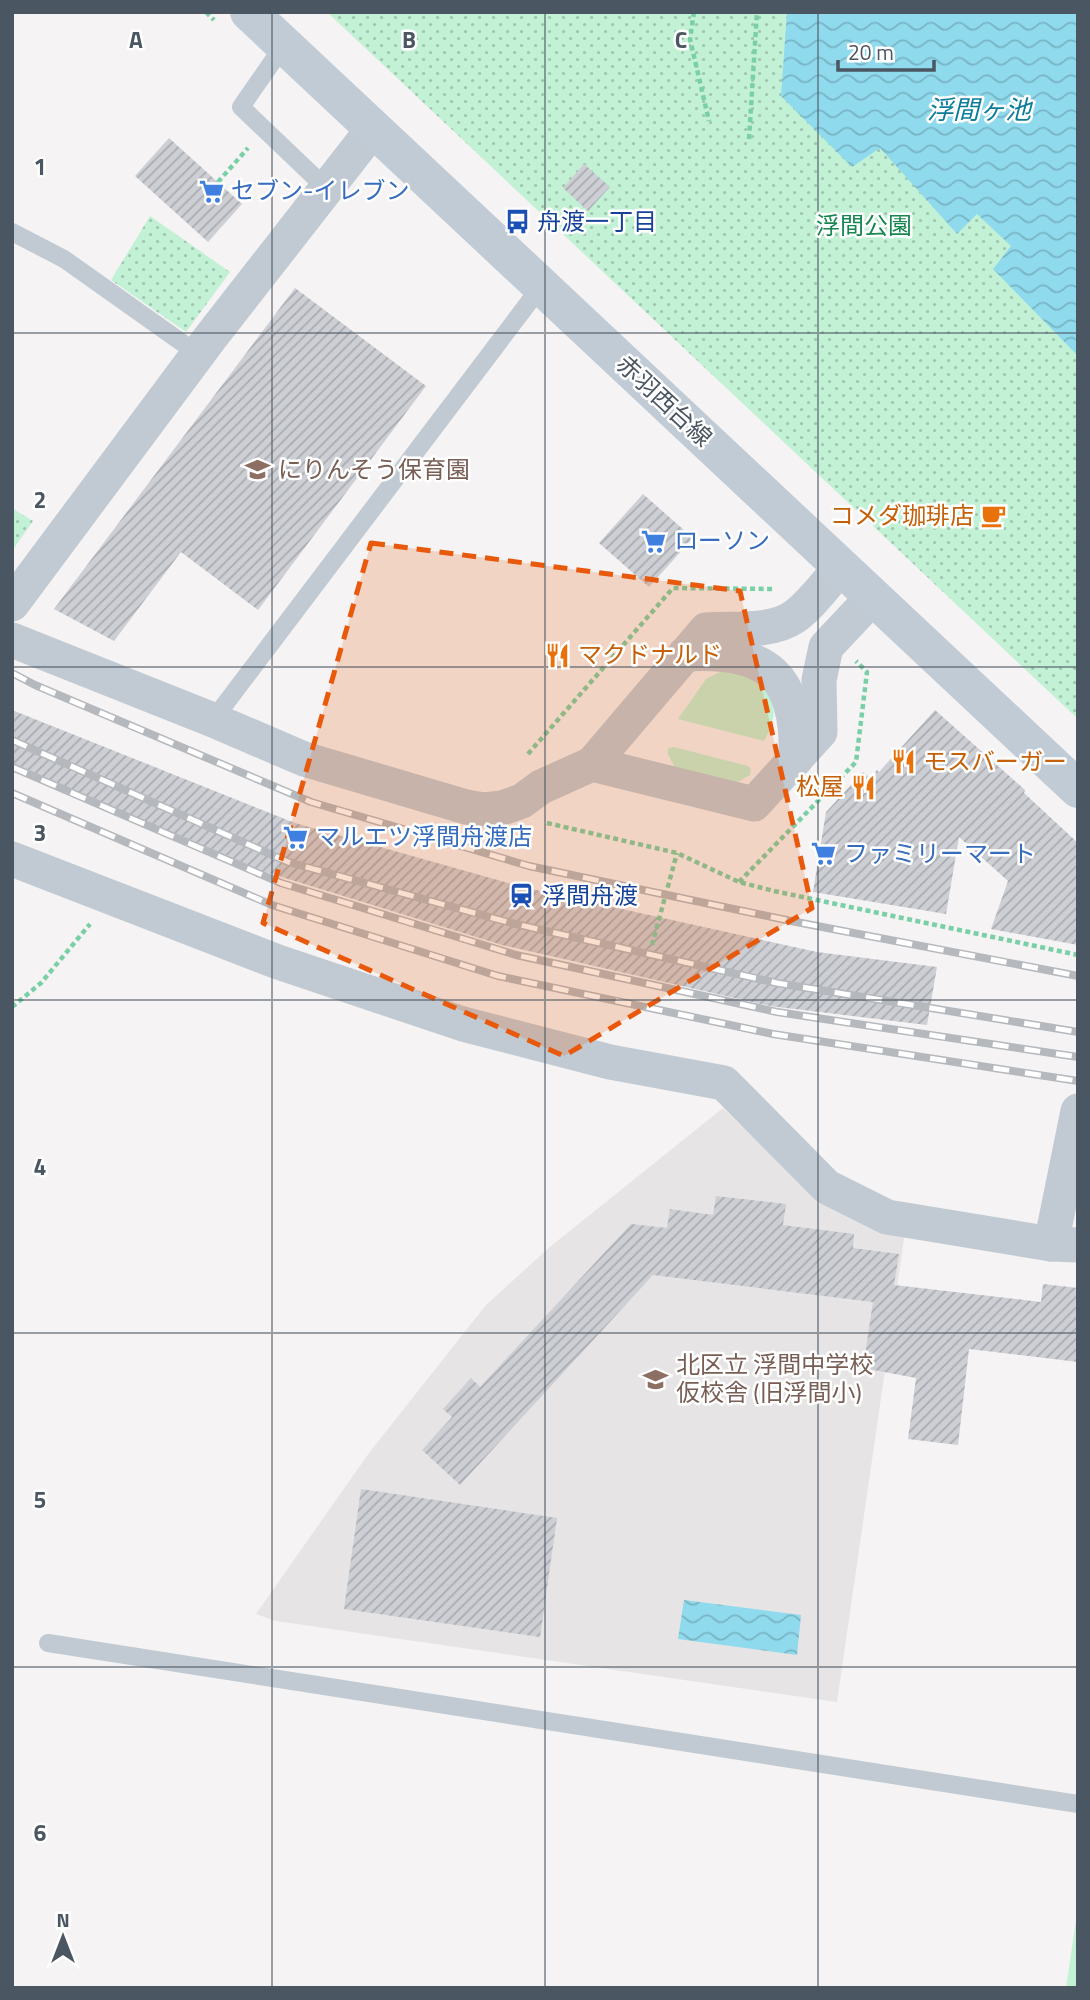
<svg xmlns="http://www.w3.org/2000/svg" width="1090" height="2000" viewBox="0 0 1090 2000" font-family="'Titillium Web','Noto Sans JP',sans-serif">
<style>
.education{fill:#e6e4e5}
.grass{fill:#c3f1d5}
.park{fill:url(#park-dots)}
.water{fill:url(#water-waves)}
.building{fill:url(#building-hatch)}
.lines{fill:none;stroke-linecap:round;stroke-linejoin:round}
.path{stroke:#7ad0a6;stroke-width:4.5;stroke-dasharray:5 3.5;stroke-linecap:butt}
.service{stroke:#c1cad2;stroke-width:18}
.minor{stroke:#c1cad2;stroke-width:35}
.secondary{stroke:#c1cbd6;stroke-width:38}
.rail-casing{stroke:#b5b8bd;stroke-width:8}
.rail{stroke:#fff;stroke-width:5;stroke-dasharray:16;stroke-linecap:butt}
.marked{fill:#e8590c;fill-opacity:0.2;stroke:#e8590c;stroke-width:5;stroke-dasharray:14 9;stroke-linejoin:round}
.grid{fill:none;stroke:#4a5661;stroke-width:2;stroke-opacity:0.55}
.labels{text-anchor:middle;stroke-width:5;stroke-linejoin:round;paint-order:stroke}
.shop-label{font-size:24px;fill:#366cbe;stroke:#fff;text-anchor:start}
.transit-label{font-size:24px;fill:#164399;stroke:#fff;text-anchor:start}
.park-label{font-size:24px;fill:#17864f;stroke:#fff}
.street-label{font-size:24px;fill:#4a5661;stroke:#fff}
.education-label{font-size:24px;fill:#785e54;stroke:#fff;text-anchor:start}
.food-label{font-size:24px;fill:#c56008;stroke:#fff;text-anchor:end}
.water-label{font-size:26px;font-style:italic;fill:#0c7c9b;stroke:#fff}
.grid-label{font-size:23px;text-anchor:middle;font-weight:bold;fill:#4a5661;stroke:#fff;stroke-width:5;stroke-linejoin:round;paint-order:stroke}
</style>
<defs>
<pattern id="park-dots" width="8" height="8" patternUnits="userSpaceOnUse" patternTransform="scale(1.75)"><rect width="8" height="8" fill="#c3f1d5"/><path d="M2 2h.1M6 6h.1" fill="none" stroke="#a0c6b0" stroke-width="1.8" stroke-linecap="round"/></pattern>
<pattern id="water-waves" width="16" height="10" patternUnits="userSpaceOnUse" patternTransform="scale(1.75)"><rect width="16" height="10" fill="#90daee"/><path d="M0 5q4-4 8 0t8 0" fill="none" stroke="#78b4c4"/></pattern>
<pattern id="building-hatch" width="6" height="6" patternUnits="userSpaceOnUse" patternTransform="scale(1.75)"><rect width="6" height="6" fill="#cdcfd5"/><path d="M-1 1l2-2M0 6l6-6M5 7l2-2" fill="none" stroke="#a8abb0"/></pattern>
</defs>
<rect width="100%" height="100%" fill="#f5f3f3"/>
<!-- education -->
<path class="education" d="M723 1108 822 1202 905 1232 837 1702 276 1621 256 1614 369 1453 486 1305 551 1246Z"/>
<!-- grass -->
<g class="grass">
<path d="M720 672H734L763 683C776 709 778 715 764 741L678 719 706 679Z"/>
<path d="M674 747 748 766 751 769 750 775 736 783 677 772 668 754V748Z"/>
<path d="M1078 1907V1988H1066Z"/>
</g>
<!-- park -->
<g class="park">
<path d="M327 12H1078V719Z"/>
<path d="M150 216 230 272 186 332 111 280Z"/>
<path d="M12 508 33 521 12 551Z"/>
</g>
<!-- water -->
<g class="water">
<path d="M787 12H1078V356L993 269 1011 246 977 214 957 234 880 148 852 167 781 96Z"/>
<path d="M684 1600 801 1615 797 1655 678 1639Z"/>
</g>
<!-- building -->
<g class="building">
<path d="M169 138 242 204 208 242 135 176Z"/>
<path d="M584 164 610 187 588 211 563 188Z"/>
<path d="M295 288 426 386 258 610 181 552 114 641 54 609Z"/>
<path d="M643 494 693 538 649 587 599 543Z"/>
<path d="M12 710 295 823 522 887 817 952 937 967 927 1025 770 1006 502 945 256 869 12 763Z"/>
<path d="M935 710 1025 790 1024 793 1078 843V945L991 929 1008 881 959 837 946 914 813 892 826 812 863 772 870 778 877 770 879 772Z"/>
<path d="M716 1196 786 1204 783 1225 854 1234 853 1248 899 1254 894 1285 1041 1302 1043 1284 1078 1288V1362L969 1349 958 1445 908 1439 916 1378 863 1368 873 1302 653 1275 460 1485 422 1450 452 1417 443 1409 471 1378 480 1387 631 1224 667 1228 670 1209 713 1215Z"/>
<path d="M361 1489 557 1518 540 1637 344 1609Z"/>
</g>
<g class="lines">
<!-- path -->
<g class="path">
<path d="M206 12 214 20"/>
<path d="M694 12 690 39 709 121"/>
<path d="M749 139 757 12"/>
<path d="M218 182 248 148"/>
<path d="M528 754 673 588 773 589"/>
<path d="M547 823 677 853 739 882 774 891 1078 955"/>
<path d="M739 882 856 762 867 672 856 661"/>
<path d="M652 945 677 853"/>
<path d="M12 1007 41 983 90 924"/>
</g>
<!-- service -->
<g class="service">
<path d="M284 45 241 107 326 188"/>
<path d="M12 232 64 259 198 354"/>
<path d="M213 720 542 285"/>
<path d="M48 1643 1078 1804"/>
</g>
<!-- minor -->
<g class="minor">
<path d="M840 568C827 583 810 606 794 617 770 633 734 628 706 630L592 764 754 804 820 732 819 680 826 647 872 598"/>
<path d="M12 604 210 338 373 129"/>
<path d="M12 640 213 720 304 759 466 807 484 810 502 808 522 801 541 787 592 764"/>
<path d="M685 654C767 649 799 675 796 759"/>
<path d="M12 859 278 962 463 1024 610 1062 724 1083 827 1187 887 1217 1051 1244 1078 1245"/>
<path d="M1051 1244 1078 1111"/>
</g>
<!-- secondary -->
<path class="secondary" d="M249 12 1078 789"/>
<defs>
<g id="rail">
<path d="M12 673 35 685 311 802 529 866 791 921 1078 976"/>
<path d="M12 740 288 862 511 923 777 983 1078 1032"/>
<path d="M12 767 281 883 516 955 777 1012 1078 1057"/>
<path d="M12 793 272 905 498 976 773 1034 1078 1081"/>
</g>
</defs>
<!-- rail casing -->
<use href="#rail" class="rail-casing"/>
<!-- rail -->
<use href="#rail" class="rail"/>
</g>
<!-- marked area -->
<path class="marked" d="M371 543 740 591 812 908 564 1056 263 923Z"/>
<!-- grid -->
<path class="grid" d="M272 12V1988M545 12V1988M818 12V1988M12 333H1078M12 667H1078M12 1000H1078M12 1333H1078M12 1667H1078"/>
<!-- icons -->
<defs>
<symbol id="supermarket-bare" viewBox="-9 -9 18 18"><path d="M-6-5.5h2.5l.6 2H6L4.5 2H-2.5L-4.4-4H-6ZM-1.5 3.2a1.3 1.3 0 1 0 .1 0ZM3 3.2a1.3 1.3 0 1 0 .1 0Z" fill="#3f7fe0" stroke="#fff" stroke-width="2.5" paint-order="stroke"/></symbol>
<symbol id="bus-bare" viewBox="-9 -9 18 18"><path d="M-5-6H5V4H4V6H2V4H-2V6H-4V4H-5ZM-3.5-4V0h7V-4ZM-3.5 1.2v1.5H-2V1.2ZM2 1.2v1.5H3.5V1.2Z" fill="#1a4fb4" stroke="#fff" stroke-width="2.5" paint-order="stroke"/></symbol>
<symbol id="school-bare" viewBox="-9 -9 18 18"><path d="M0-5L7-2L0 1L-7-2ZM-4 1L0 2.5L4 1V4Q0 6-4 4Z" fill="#8d6e63" stroke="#fff" stroke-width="2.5" paint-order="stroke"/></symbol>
<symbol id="cafe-bare" viewBox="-9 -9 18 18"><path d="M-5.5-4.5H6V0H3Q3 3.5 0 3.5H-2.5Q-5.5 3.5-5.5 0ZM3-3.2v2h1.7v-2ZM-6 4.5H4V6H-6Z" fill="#e8710a" stroke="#fff" stroke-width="2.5" paint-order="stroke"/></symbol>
<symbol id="restaurant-bare" viewBox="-9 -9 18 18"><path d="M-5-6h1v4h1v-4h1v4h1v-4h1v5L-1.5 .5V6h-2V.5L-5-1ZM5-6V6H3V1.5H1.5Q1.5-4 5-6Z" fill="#e8710a" stroke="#fff" stroke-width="2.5" paint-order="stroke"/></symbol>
<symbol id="station-bare" viewBox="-9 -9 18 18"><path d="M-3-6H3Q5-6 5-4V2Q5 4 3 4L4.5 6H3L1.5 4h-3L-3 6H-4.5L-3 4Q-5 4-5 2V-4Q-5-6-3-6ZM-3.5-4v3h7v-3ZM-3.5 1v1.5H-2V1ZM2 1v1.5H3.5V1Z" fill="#1a4fb4" stroke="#fff" stroke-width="2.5" paint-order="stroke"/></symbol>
</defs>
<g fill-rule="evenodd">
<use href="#supermarket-bare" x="194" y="174" width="35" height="35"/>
<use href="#bus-bare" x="500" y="204" width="35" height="35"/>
<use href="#school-bare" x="240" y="452" width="35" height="35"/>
<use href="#cafe-bare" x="976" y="498" width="35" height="35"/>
<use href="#supermarket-bare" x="636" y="524" width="35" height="35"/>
<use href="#restaurant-bare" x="540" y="638" width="35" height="35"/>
<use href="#restaurant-bare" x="886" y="744" width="35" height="35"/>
<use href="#restaurant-bare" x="846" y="770" width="35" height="35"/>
<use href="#supermarket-bare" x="278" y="820" width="35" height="35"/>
<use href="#supermarket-bare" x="806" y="836" width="35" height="35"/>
<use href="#station-bare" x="504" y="878" width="35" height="35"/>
<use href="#school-bare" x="638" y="1362" width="35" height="35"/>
</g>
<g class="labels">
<!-- shop labels -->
<g class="shop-label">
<text x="231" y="199">セブン-イレブン</text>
<text x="674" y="549">ローソン</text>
<text x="316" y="845">マルエツ浮間舟渡店</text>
<text x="844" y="862">ファミリーマート</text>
</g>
<!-- transit labels -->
<g class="transit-label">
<text x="537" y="230">舟渡一丁目</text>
<text x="542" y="904">浮間舟渡</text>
</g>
<!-- park labels -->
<g class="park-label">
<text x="864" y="234">浮間公園</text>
</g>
<!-- street labels -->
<g class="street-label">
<text transform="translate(664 401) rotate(43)" y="8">赤羽西台線</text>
</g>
<!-- education labels -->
<g class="education-label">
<text x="278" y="478">にりんそう保育園</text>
<text x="676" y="1373">北区立 浮間中学校<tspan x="676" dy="28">仮校舎 (旧浮間小)</tspan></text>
</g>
<!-- food labels -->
<g class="food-label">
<text x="974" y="524">コメダ珈琲店</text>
<text x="578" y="663" text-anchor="start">マクドナルド</text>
<text x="923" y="770" text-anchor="start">モスバーガー</text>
<text x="844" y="795">松屋</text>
</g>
<!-- water labels -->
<g class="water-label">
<text x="979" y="119">浮間ヶ池</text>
</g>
</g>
<g class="grid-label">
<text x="136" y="48">A</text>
<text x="409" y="48">B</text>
<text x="681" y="48">C</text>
<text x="40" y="175">1</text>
<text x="40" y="508">2</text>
<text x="40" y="841">3</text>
<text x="40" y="1175">4</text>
<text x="40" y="1508">5</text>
<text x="40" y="1841">6</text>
</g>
<!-- border -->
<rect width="1090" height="2000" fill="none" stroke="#4a5661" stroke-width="28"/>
<!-- north arrow -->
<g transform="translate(63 1937)" stroke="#ffffff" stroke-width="5" paint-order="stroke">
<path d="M0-5L12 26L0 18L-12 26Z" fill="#4a5661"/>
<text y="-10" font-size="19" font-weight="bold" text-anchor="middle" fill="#4a5661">N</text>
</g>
<!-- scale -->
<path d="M838 60v10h96v-10" fill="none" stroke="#4a5661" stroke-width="3.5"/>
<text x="848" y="60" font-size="21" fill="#4a5661" stroke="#ffffff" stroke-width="5" paint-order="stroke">20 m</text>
</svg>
